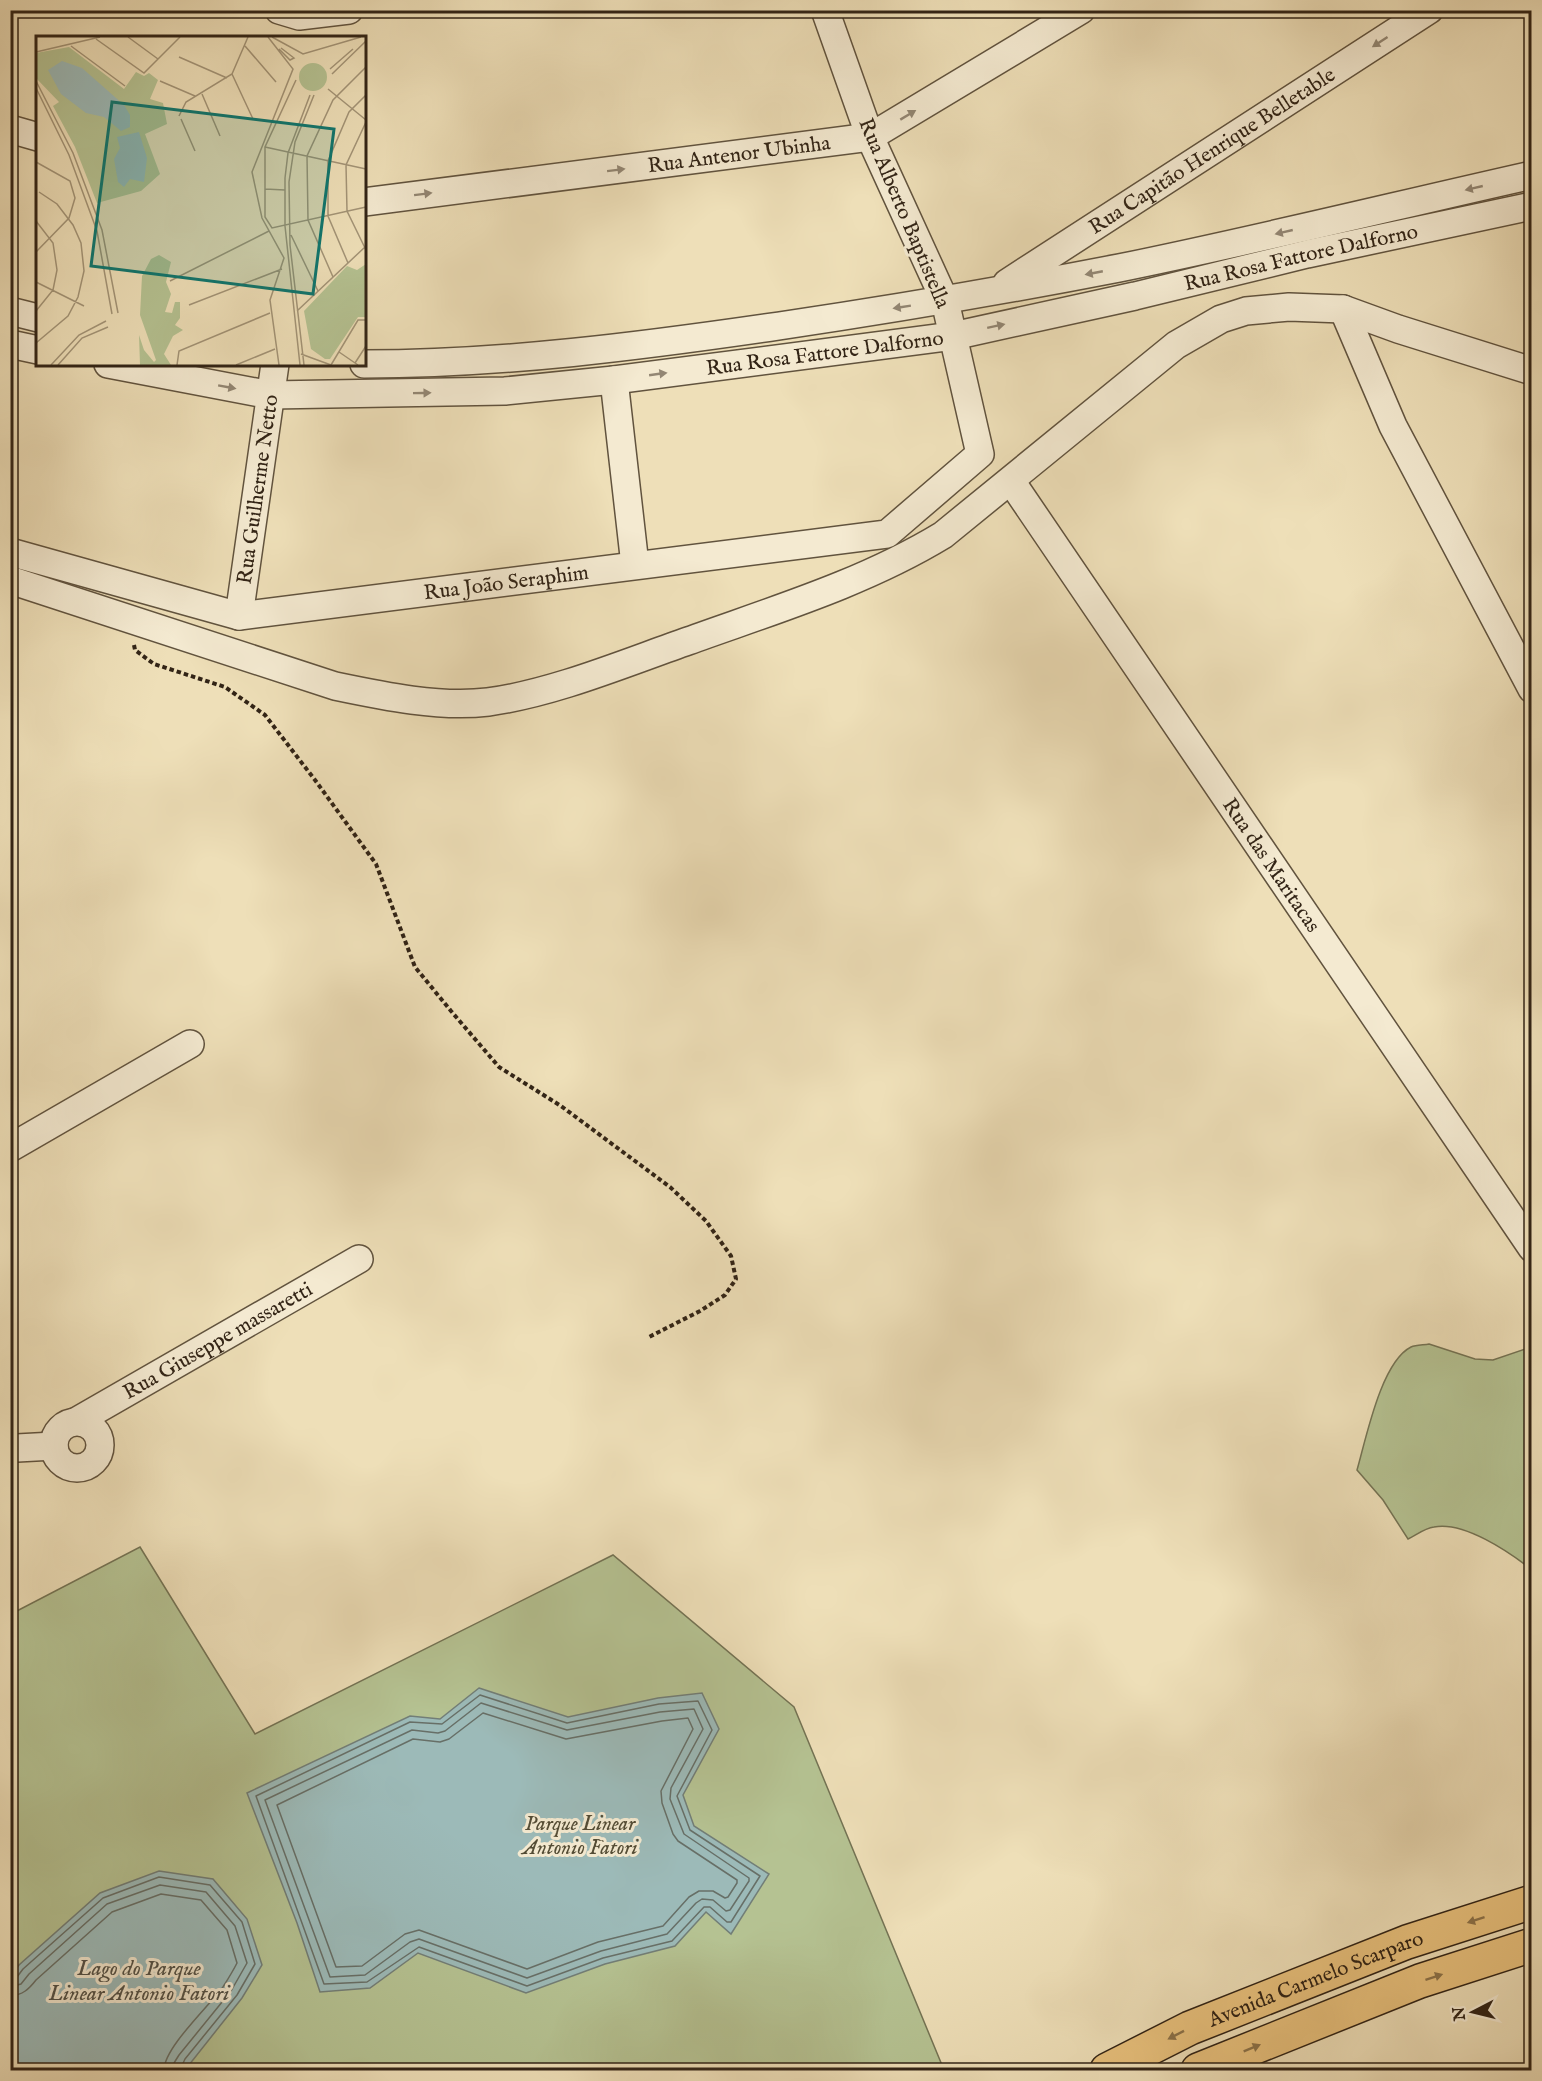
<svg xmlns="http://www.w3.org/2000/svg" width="1542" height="2081" viewBox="0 0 1542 2081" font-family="'IM FELL English',serif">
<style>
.green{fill:#b5c292;stroke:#747354;stroke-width:1.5}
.water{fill:#9cbab8;stroke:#727e77;stroke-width:1.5}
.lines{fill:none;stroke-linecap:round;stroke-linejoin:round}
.shore{stroke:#676f67;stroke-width:1.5}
.minor-casing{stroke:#61533e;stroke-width:30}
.major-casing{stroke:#322416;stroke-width:36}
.path{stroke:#322416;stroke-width:4;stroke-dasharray:4.5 3;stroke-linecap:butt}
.minor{stroke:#f4ead1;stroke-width:27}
.major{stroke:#e7c07c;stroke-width:33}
.oneway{fill:#938774}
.oneway2{fill:#8c7249}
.labels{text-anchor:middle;stroke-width:6;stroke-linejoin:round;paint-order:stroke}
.street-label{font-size:21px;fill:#322416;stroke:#f4ead1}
.park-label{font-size:21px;font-style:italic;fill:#534c35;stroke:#f4ead1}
.water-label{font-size:22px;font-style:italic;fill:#525147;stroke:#f4ead1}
.inset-road{fill:none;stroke:#a39477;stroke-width:1.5}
.view{fill:#0f766e;fill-opacity:0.15;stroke:#0f766e;stroke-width:3}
.inset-edge{fill:none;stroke:#322416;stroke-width:3}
</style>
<rect width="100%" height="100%" fill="#eedfb8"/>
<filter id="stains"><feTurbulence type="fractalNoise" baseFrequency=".00333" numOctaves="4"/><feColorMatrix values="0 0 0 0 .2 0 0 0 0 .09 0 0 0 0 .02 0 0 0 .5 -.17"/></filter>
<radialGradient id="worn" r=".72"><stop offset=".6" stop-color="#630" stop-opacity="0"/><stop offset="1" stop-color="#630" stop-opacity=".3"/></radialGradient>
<!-- green -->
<g class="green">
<path d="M1429 1344 1475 1359 1493 1360 1531 1347V1569C1509 1552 1464 1521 1434 1527 1425 1528 1416 1535 1408 1539L1383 1500 1357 1470C1366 1439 1381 1362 1411 1347 1416 1345 1424 1345 1429 1344Z"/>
<path d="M140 1547 255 1734 613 1555 794 1707 944 2070H11V1614Z"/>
</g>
<!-- water -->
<g class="water">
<path d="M479 1688 568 1717 658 1698 702 1693 719 1729 683 1795 694 1826 769 1874 731 1934 706 1912 675 1946 605 1964 526 1993 418 1953 370 1988 320 1992 297 1923 247 1793 410 1716 440 1719Z"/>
<path d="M159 1871 213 1879 247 1919 262 1965 242 1998 185 2070H11V1976L19 1965 100 1893Z"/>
</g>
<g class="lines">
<!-- shore -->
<g class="shore">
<path d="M480 1695 567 1723 659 1704 698 1701 712 1730 677 1796 690 1830 760 1876 731 1922H727L710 1907H704L672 1941 603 1958 527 1986 419 1947 367 1982 324 1984 256 1796 410 1722 442 1724Z"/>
<path d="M481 1703 567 1730 660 1712 694 1709 703 1729 671 1788 670 1799 684 1834 749 1878V1881L730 1910 726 1911 713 1900 702 1899 696 1903 667 1934 601 1951 527 1978 419 1939 410 1942 365 1975 330 1977 265 1800 412 1730 438 1733 445 1731Z"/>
<path d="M483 1713 566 1739 662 1721 688 1718 693 1729 661 1791 662 1803 673 1834 678 1841 737 1880V1883L728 1897 725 1898 713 1891H699L689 1897 663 1926 598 1942 527 1969 419 1930 405 1934 362 1966 336 1967 277 1805 413 1739 440 1742 449 1739Z"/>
<path d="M10 1979 17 1977 23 1969 103 1898 159 1877 210 1885 242 1922 255 1964 237 1995 185 2059 180 2070"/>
<path d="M10 1987 21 1984 29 1974 107 1904 160 1885 206 1892 235 1926 247 1963 231 1991 179 2055 174 2063 173 2070"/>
<path d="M10 1996C23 1995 29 1989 36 1980L112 1912 161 1894 201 1900 227 1930 237 1963C233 1971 228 1979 223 1987 208 2007 164 2048 164 2070"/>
</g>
<defs>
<g id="minor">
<path d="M279 10 299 16 349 10"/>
<path d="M10 129 38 137"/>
<path id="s1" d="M364 202 870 137 1081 10"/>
<path id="s2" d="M1007 283 1429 10"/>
<path d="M1343 309 1393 426 1532 689"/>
<path d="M10 311 38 318"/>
<path d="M10 344 38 350"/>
<path id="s3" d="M108 364 271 395 505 391 614 380 953 336 1135 296 1307 254 1532 206"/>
<path d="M364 364C503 364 642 346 779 326 893 309 1006 290 1119 268 1257 240 1394 206 1532 175"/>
<path d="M614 380 635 565"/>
<path id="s4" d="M1011 481 1532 1248"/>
<path id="s5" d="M10 552 239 616 887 534 980 454 945 301 870 137 825 10"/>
<path d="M10 580 335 686C383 696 440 708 488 702 554 693 625 663 688 641 774 610 864 583 943 535L1176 345 1221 319 1246 311 1289 307 1343 309 1398 329 1532 371"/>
<path id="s6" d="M239 616 275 364"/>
<path d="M10 1148 190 1044"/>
<path id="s7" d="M77 1421 359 1259"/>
<circle cx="77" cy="1445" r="23"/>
<path d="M10 1447 17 1448 54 1446"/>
</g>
<g id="major">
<path id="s8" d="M1107 2070 1190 2028 1407 1942 1532 1902"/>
<path d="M1198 2070 1420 1981 1532 1945"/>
</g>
</defs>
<!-- minor casing -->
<use href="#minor" class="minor-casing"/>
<!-- major casing -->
<use href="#major" class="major-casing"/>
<!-- path -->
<path class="path" d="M134 645 135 650 154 664 225 687 265 715 315 780 376 864 415 967 451 1011 499 1067 561 1106 670 1187 706 1221 731 1256 736 1279 725 1295 700 1311 647 1338"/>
<!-- minor -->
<use href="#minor" class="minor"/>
<!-- major -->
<use href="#major" class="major"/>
</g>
<!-- one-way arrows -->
<defs><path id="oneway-solid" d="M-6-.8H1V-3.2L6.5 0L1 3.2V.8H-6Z" transform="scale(1.5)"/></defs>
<g class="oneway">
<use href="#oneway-solid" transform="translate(1380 42) rotate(147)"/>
<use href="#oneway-solid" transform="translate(908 115) rotate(-31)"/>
<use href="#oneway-solid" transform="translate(616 170) rotate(-7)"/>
<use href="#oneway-solid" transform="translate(1474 188) rotate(167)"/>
<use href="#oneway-solid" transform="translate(423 194) rotate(-7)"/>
<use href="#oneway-solid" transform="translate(1284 232) rotate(167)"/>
<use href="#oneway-solid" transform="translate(1094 273) rotate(169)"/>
<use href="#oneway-solid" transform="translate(902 307) rotate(171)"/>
<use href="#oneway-solid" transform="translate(996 326) rotate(-12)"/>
<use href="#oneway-solid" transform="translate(658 374) rotate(-8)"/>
<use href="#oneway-solid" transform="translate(227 387) rotate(10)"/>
<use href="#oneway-solid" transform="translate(422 393) rotate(-1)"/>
</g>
<g class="oneway2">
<use href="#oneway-solid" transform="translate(1476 1920) rotate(162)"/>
<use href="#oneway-solid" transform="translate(1434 1977) rotate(-18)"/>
<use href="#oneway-solid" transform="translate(1176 2035) rotate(153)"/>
<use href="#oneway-solid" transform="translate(1252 2048) rotate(-22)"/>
</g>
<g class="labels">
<!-- street labels -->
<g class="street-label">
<text dy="7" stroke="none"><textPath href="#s2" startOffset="244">Rua Capitão Henrique Belletable</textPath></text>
<text dy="7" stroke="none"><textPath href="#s1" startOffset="378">Rua Antenor Ubinha</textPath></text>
<text transform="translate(905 213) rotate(67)" y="7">Rua Alberto Baptistella</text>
<text dy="7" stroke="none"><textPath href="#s3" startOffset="1208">Rua Rosa Fattore Dalforno</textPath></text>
<text dy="7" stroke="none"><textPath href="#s3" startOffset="722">Rua Rosa Fattore Dalforno</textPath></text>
<text dy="7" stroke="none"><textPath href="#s6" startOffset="128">Rua Guilherme Netto</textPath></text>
<text dy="7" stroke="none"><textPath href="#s5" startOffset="507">Rua João Seraphim</textPath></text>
<text dy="7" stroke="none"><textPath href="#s4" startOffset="464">Rua das Maritacas</textPath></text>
<text dy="7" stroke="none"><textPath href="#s7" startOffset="162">Rua Giuseppe massaretti</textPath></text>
<text dy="7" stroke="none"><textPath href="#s8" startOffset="228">Avenida Carmelo Scarparo</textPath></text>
</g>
<!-- park labels -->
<g class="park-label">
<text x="580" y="1830">Parque Linear<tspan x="580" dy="24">Antonio Fatori</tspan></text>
</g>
<!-- water labels -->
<g class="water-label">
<text x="139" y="1975">Lago do Parque<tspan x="139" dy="25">Linear Antonio Fatori</tspan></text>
</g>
</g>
<!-- overview -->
<g transform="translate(36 36)">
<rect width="330" height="330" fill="#eedfb8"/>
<path d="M33 11 88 53 100 36 108 40 113 37 122 44 114 63 127 67 131 88 109 98 124 138 105 155 61 167 39 111 17 70 23 66 0 42V17ZM263 41a14 14 0 1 1 28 0a14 14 0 1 1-28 0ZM123 219 135 226 130 246 135 258 129 276 136 277 139 266H144V282L139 289 147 294 137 300 128 318 135 329H104L103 299 108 314 118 326 120 324 104 279 106 240 115 223ZM330 228V281H322L294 323H289L275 313 268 275 311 230 321 234Z" fill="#b5c292"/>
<path d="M26 25 46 32 88 69 94 79V91L85 95 68 81 50 77 25 58 12 34ZM103 96 111 122 108 146 94 143 88 151 82 146 78 123 84 112 81 101Z" fill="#9cbab8"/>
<path class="inset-road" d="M92 1 122 23M232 1 257 33 216 136 226 182 248 222 234 264 243 329M236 1 267 18 325 1M60 3 108 37 144 1M35 10 89 50M209 10 240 46M243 13 254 24 258 22 245 12M0 16 64 1M143 21 191 42M294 33 317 13M196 38 217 83M296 38 330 5M260 44 229 111V181L236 192 330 171M0 45 37 117 66 194 82 277M124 45 159 60M0 52 33 119 61 195 76 278M292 53 330 84M166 58 184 100M143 80 150 66 196 38 212 1M145 83 159 115M330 86 310 129 311 175 330 214M229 111 330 133M0 126 34 145 39 162 33 182 0 216M330 132V171M229 153 249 154M0 185 17 207 21 234 17 254 0 275M255 199 282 255M312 227 292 180V125L313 76 330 59M297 241 272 184 271 120 297 64 330 31M134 245 233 195M0 246 48 270M153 269 246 233M261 275 329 211M0 307 32 280 42 261 48 235 45 207 37 189 21 168 3 156M303 316 322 329M265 318 295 329M319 327 330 310M15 329 43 299 70 285M22 329 46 302 72 291M141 329 143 315 234 277M200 329 239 313M264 329 249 190V142L252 117 274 59M268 329 254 209 253 146 259 106 278 59M295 329 322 284H330"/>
<path class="view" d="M76 66 298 93 277 258 55 230Z"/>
<rect width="330" height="330" class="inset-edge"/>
</g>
<!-- margin -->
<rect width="1542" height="2081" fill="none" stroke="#eedfb8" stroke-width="36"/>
<rect x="12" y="12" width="1518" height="2057" fill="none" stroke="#322416" stroke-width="3"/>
<rect x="18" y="18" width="1506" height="2045" fill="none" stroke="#322416" stroke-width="1.5"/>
<!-- north arrow -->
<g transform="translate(1473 2012) rotate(263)" stroke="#f4ead1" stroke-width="4.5" paint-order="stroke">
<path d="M0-4.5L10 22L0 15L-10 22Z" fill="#322416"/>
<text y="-9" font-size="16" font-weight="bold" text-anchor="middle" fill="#322416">N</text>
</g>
<rect width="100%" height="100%" filter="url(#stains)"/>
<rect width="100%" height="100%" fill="url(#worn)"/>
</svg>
